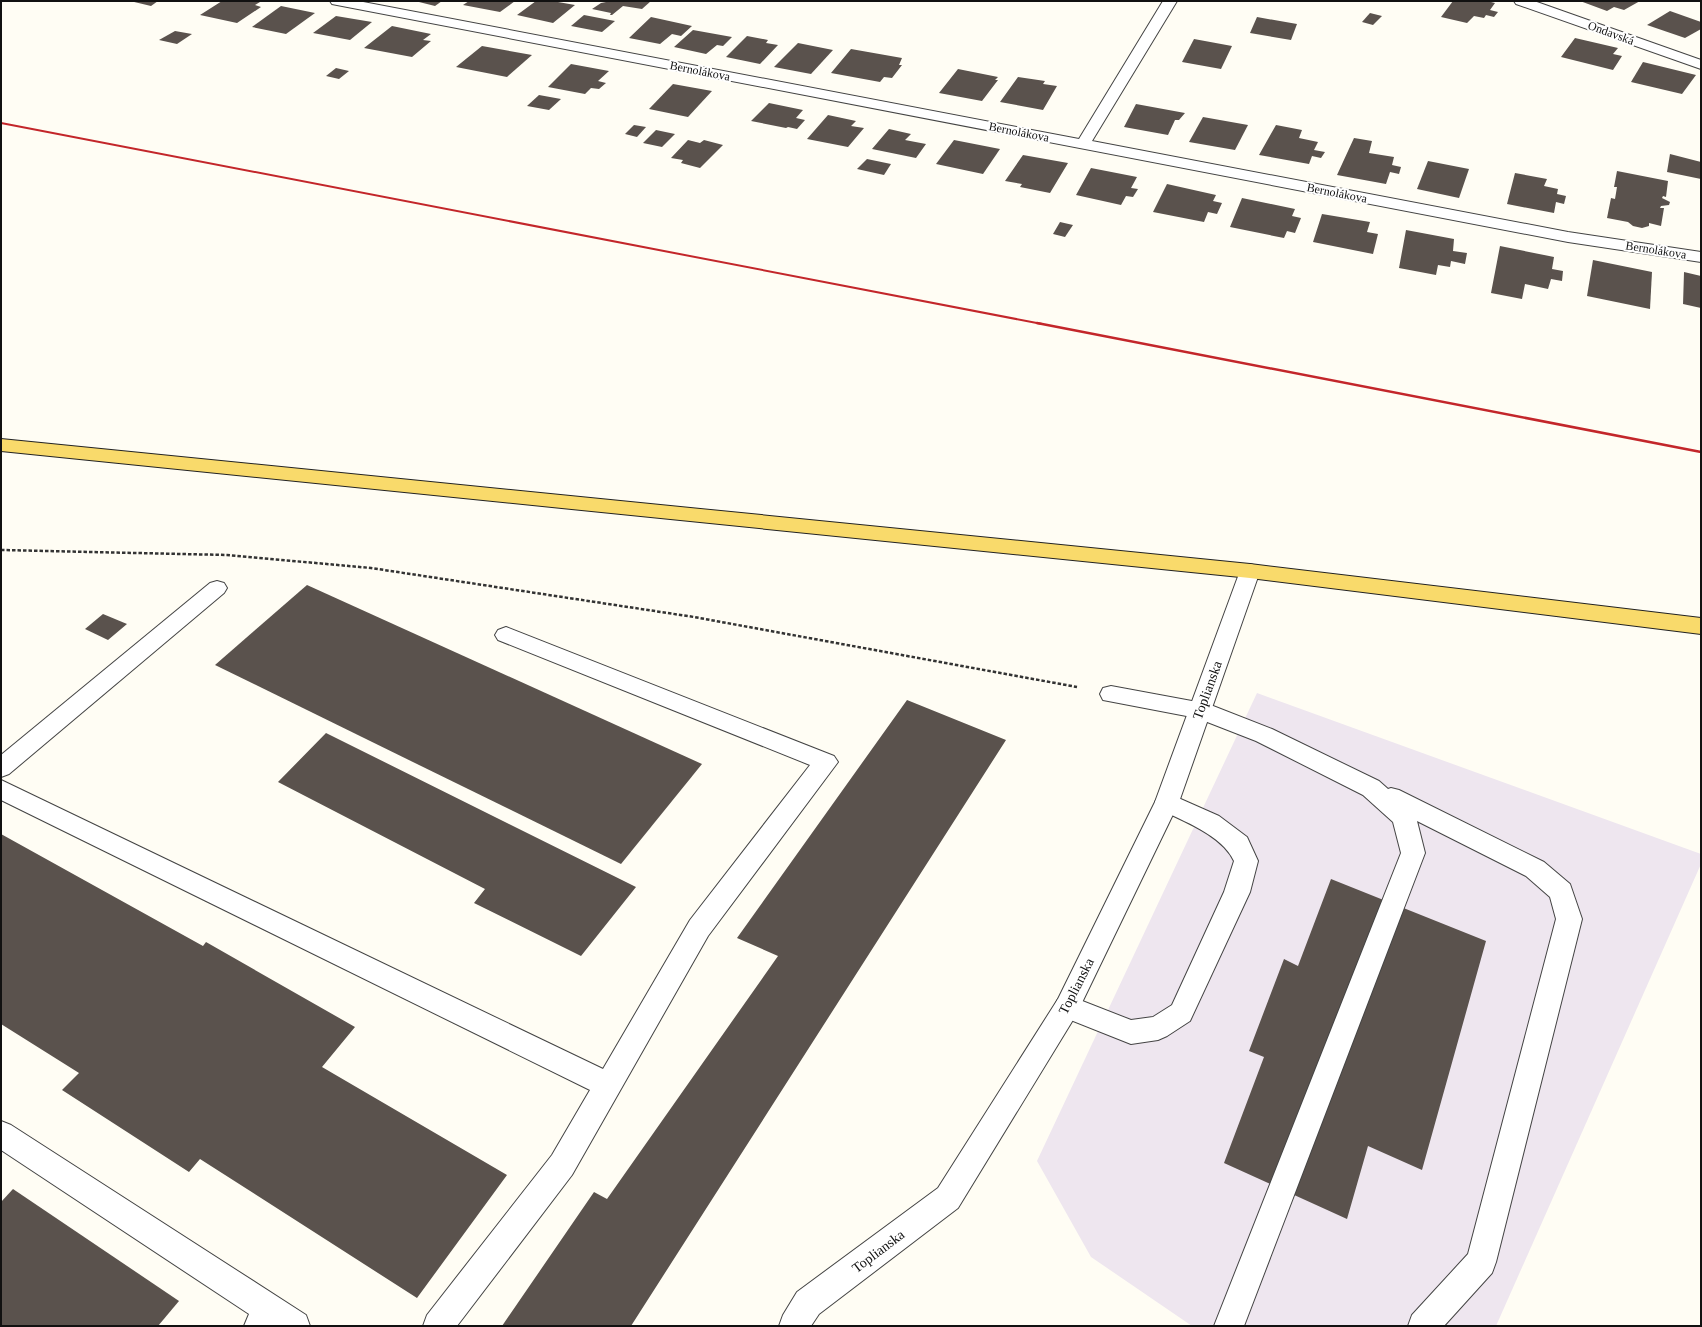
<svg xmlns="http://www.w3.org/2000/svg" width="1702" height="1327" viewBox="0 0 1702 1327" font-family="'Times New Roman',serif">
<style>
.industrial{fill:#eee6ef}
.building{fill:#5a524d}
.lines{fill:none;stroke-linecap:round;stroke-linejoin:round}
.service-casing{stroke:#444;stroke-width:2}
.minor-casing{stroke:#444;stroke-width:2}
.primary-casing{stroke:#222;stroke-width:2}
.path{stroke:#333;stroke-width:2.5;stroke-dasharray:3.5 2;stroke-linecap:butt}
.service{fill:#fff;fill-rule:evenodd}
.minor{fill:#fff;fill-rule:evenodd}
.primary{fill:#f9da6b;fill-rule:evenodd}
.rail-far1{stroke:#c3262a;stroke-width:2}
.rail{stroke:#c3262a;stroke-width:2.5}
.labels{text-anchor:middle;stroke-width:4;stroke-linejoin:round;paint-order:stroke}
.far-street-label{font-size:12px;fill:#111;stroke:#fff}
.street-label{font-size:14px;fill:#111;stroke:#fff}
</style>
<rect width="100%" height="100%" fill="#fffdf4"/>
<!-- industrial -->
<path class="industrial" d="M1257 693 1701 854V864L1496 1326H1192L1091 1257 1037 1161Z"/>
<!-- building -->
<g class="building">
<path d="M130 1H158L151 6Z"/>
<path d="M222 1H257L260 2 255 5 261 7 237 23 200 15Z"/>
<path d="M415 1H442L435 6Z"/>
<path d="M469 1H515L500 12 463 5Z"/>
<path d="M536 1H560L558 2 575 5 553 23 517 15Z"/>
<path d="M604 1H651L642 9 623 6 612 15H610L611 13 592 9 601 3 606 2Z"/>
<path d="M1453 1H1487L1495 3 1490 10 1498 12 1494 17 1486 15 1484 18 1474 16 1467 23 1441 17Z"/>
<path d="M1580 1H1640L1624 10 1614 7 1607 11Z"/>
<path d="M281 6 315 13 286 34 252 27Z"/>
<path d="M1670 11 1701 22V29L1685 38 1647 25Z"/>
<path d="M1370 13 1382 16 1373 25 1362 22Z"/>
<path d="M584 15 615 21 602 32 571 26Z"/>
<path d="M336 16 372 22 350 40 313 33Z"/>
<path d="M651 17 692 26 681 36 672 34 660 44 629 38Z"/>
<path d="M1257 17 1297 24 1291 40 1250 33Z"/>
<path d="M392 26 431 34 423 40 431 41 412 57 364 48Z"/>
<path d="M693 30 732 37 723 46 717 45 706 54 674 47Z"/>
<path d="M175 31 192 34 177 44 159 40Z"/>
<path d="M747 36 768 40 766 43 778 45 760 64 726 57Z"/>
<path d="M1575 38 1618 48 1613 54 1622 56 1613 70 1561 57Z"/>
<path d="M1194 39 1232 46 1221 69 1182 62Z"/>
<path d="M798 43 833 50 811 74 774 67Z"/>
<path d="M482 46 532 55 507 77 456 67Z"/>
<path d="M851 49 902 58 899 65H902L892 78 884 77 880 82 831 73Z"/>
<path d="M1643 62 1696 75 1682 94 1631 82Z"/>
<path d="M571 64 609 71 598 81 606 83 599 89 591 88 585 94 548 87Z"/>
<path d="M336 68 349 71 339 79 326 76Z"/>
<path d="M958 69 998 77 995 80H998L982 101 939 93Z"/>
<path d="M1018 77 1045 81 1043 84 1057 86 1043 110 1000 102Z"/>
<path d="M673 84 712 91 688 117 649 109Z"/>
<path d="M539 95 561 99 549 110 527 106Z"/>
<path d="M769 103 803 110 796 118 805 120 797 129 788 127 786 128 751 121Z"/>
<path d="M1136 104 1185 113 1179 120H1175L1168 135 1124 127Z"/>
<path d="M828 115 856 121 851 126 864 128 848 147 807 139Z"/>
<path d="M1203 117 1248 125 1235 150 1189 142Z"/>
<path d="M634 125 646 127 637 137 625 134Z"/>
<path d="M1276 125 1302 130 1299 138 1318 142 1314 150 1325 152 1321 158 1312 156 1309 164 1259 155Z"/>
<path d="M889 129 911 134 905 140 926 144 916 158 872 149Z"/>
<path d="M656 130 675 134 662 147 643 143Z"/>
<path d="M1354 138 1372 141 1369 153 1394 157 1392 165 1401 167 1399 174 1390 172 1386 184 1337 175Z"/>
<path d="M688 140 700 143 704 140 723 145 700 168 681 163 683 160 671 158Z"/>
<path d="M954 140 1000 149 983 174 936 164Z"/>
<path d="M1670 154 1701 162V179L1667 172Z"/>
<path d="M1023 155 1068 163 1050 193 1020 187 1022 184 1005 181Z"/>
<path d="M867 159 891 164 884 175 857 169Z"/>
<path d="M1428 161 1469 169 1459 198 1417 189Z"/>
<path d="M1091 168 1137 177 1131 188 1138 189 1133 197 1126 196 1121 205 1076 195Z"/>
<path d="M1617 171 1668 181 1666 197 1663 196 1662 198 1670 202 1669 205 1661 206 1660 208H1664L1661 226 1649 223V226L1642 228 1633 226 1628 222 1607 218 1611 198 1615 199 1617 187H1614Z"/>
<path d="M1515 173 1547 179 1544 186 1558 189 1557 194 1566 196 1564 204 1556 202 1554 213 1507 204Z"/>
<path d="M1167 184 1216 195 1213 201 1222 203 1217 214 1208 212 1204 222 1153 212Z"/>
<path d="M1242 198 1295 209 1292 216 1301 218 1295 233 1287 231 1284 238 1230 227Z"/>
<path d="M1322 214 1370 222 1367 232 1378 234 1373 254 1313 242Z"/>
<path d="M1060 222 1073 225 1065 237 1053 234Z"/>
<path d="M1406 230 1454 239 1453 251 1467 253 1465 264 1451 261 1450 267 1438 265 1436 275 1399 268Z"/>
<path d="M1500 246 1554 257 1552 269 1563 271 1562 281 1551 279 1548 289 1525 284 1522 299 1491 293Z"/>
<path d="M1593 260 1652 272 1650 309 1587 296Z"/>
<path d="M1684 272 1701 276V308L1683 304Z"/>
<path d="M307 585 702 764 621 864 215 665Z"/>
<path d="M103 614 127 624 108 640 85 629Z"/>
<path d="M907 700 1006 740 631 1326H502L594 1192 607 1199 778 956 737 938Z"/>
<path d="M326 733 636 887 581 956 474 903 485 889 278 782Z"/>
<path d="M1 834 203 946 206 942 355 1027 322 1067 507 1175 417 1298 200 1159 189 1172 62 1090 79 1073 1 1024Z"/>
<path d="M1331 879 1486 941 1422 1170 1368 1146 1347 1219 1224 1163 1264 1057 1249 1051 1284 959 1298 966Z"/>
<path d="M13 1189 179 1301 158 1326H1V1202Z"/>
</g>
<g class="lines">
<defs>
<g id="service">
<path d="M217 581 224 583 227 588 224 593 9 774 1 777V755L210 583Z"/>
<path d="M506 627 834 756 838 762 708 936 572 1175 457 1326H423L427 1315 552 1155 590 1090 1 800V780L603 1069 690 920 810 765 498 640 495 635 498 630Z"/>
<path d="M1111 686 1208 704 1272 729 1379 781 1388 789 1391 788 1399 790 1544 862 1570 884 1582 919 1496 1262 1492 1273 1444 1326H1408L1412 1315 1468 1254 1556 919 1550 897 1526 876 1417 821 1425 853 1244 1326H1214L1401 853 1393 822 1363 795 1256 741 1197 718 1103 700 1100 694 1103 688Z"/>
<path d="M1167 793 1219 816 1247 837 1258 861 1250 892 1190 1021 1167 1036 1158 1040 1131 1044 1058 1015 1054 1007 1058 999 1067 995 1131 1020 1153 1017 1172 1005 1224 892 1234 861C1222 835 1183 821 1159 809L1155 802 1159 795Z"/>
<path d="M1 1121 11 1125 306 1315 310 1326H244L249 1314 1 1150Z"/>
</g>
<g id="minor">
<path d="M330 1H358L1079 139 1163 1H1177L1092 141 1568 232 1701 252V262L1568 242 337 5 332 4Z"/>
<path d="M1514 1H1534L1701 60V69L1516 4Z"/>
<path d="M1250 564 1257 566 1260 571 1179 802 1076 1015 958 1208 819 1314 811 1326H779L783 1315 797 1292 938 1188 1058 999 1155 802 1240 571 1243 566Z"/>
</g>
<path id="primary" d="M1 439 1250 564 1701 618V634L1250 578 1 451Z"/>
</defs>
<!-- service casing -->
<use href="#service" class="service-casing"/>
<!-- minor casing -->
<use href="#minor" class="minor-casing"/>
<!-- primary casing -->
<use href="#primary" class="primary-casing"/>
<!-- path -->
<path class="path" d="M1 550 227 555 371 568 694 617 1077 687"/>
<!-- service -->
<use href="#service" class="service"/>
<!-- minor -->
<use href="#minor" class="minor"/>
<!-- primary -->
<use href="#primary" class="primary"/>
<!-- rail-far1 -->
<path class="rail-far1" d="M1 123 1042 324"/>
<!-- rail -->
<path class="rail" d="M1037 323 1701 452"/>
</g>
<g class="labels">
<!-- far-street labels -->
<g class="far-street-label">
<text transform="translate(1611 33) rotate(20)" y="4">Ondavská</text>
<text transform="translate(700 71) rotate(11)" y="4">Bernolákova</text>
<text transform="translate(1019 132) rotate(11)" y="4">Bernolákova</text>
<text transform="translate(1337 193) rotate(11)" y="4">Bernolákova</text>
<text transform="translate(1656 250) rotate(9)" y="4">Bernolákova</text>
</g>
<!-- street labels -->
<g class="street-label">
<text transform="translate(1207 690) rotate(-70)" y="5">Toplianska</text>
<text transform="translate(1076 986) rotate(-63)" y="5">Toplianska</text>
<text transform="translate(878 1251) rotate(-37)" y="5">Toplianska</text>
</g>
</g>
<!-- border -->
<rect width="1702" height="1327" fill="none" stroke="#111111" stroke-width="4"/>
</svg>
